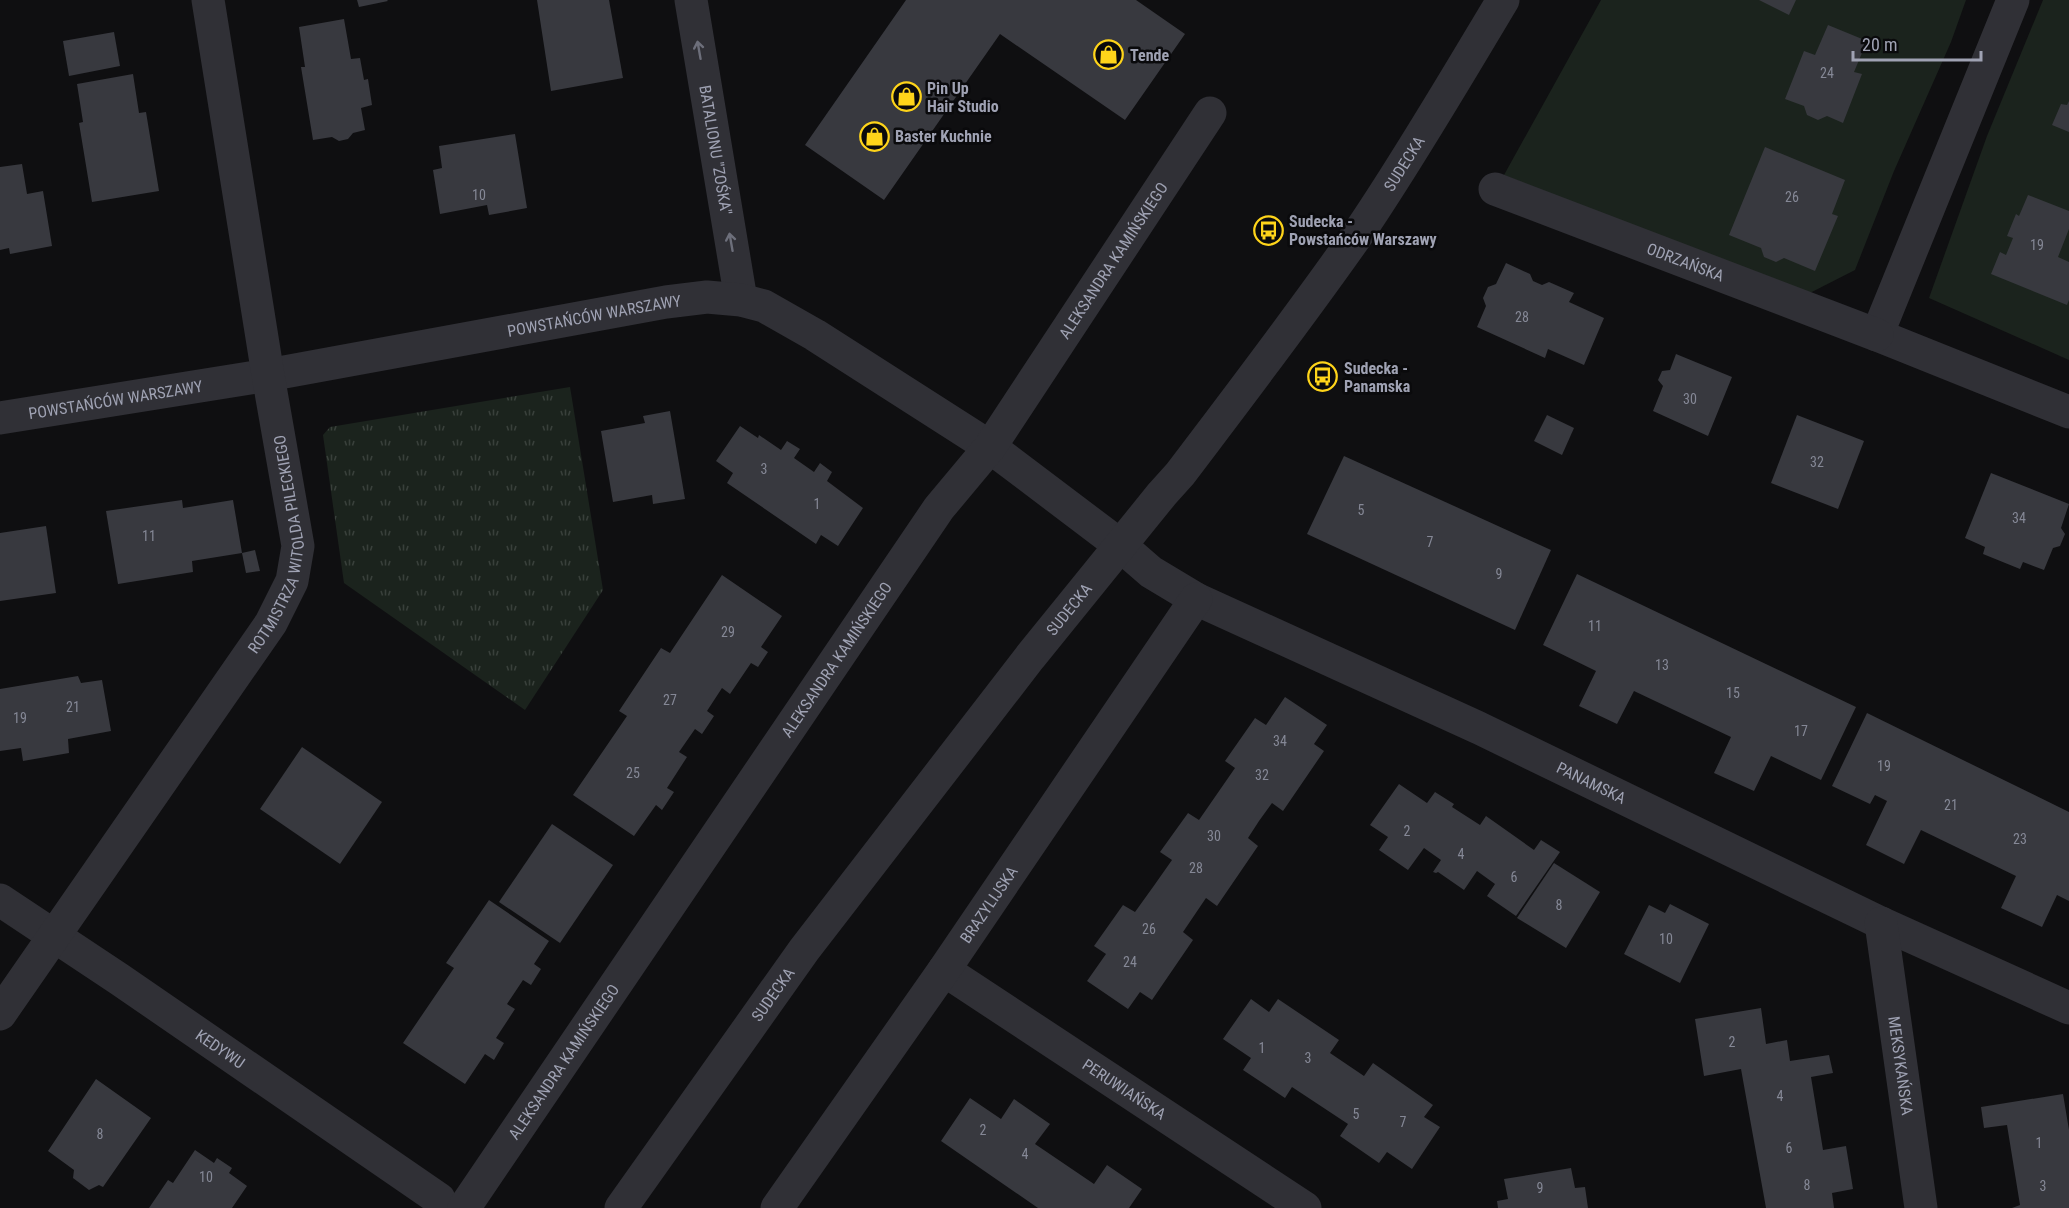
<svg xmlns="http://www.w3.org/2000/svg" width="2069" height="1208" viewBox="0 0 2069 1208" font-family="'Roboto Condensed',sans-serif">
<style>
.grass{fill:url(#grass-tufts)}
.garden{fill:#1b231d}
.building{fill:#38393f}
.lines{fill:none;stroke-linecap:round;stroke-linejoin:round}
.minor{stroke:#303036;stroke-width:33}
.oneway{stroke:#6d6f7b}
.labels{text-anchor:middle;stroke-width:5;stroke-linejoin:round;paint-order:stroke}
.number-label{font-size:14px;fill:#858896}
.poi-label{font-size:16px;font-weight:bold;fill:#9fa2b3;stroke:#0a0a0c;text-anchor:start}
.street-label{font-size:16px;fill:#9fa2b3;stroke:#0a0a0c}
</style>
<defs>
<pattern id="grass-tufts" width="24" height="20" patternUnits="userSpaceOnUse" patternTransform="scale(1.5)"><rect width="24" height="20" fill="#1b231d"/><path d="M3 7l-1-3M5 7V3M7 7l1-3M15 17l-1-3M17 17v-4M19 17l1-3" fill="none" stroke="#39403b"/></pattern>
</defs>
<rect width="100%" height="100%" fill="#0f0f11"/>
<!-- grass -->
<path class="grass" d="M570 387 603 590 525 710 344 583 323 435 330 427Z"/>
<!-- garden -->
<g class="garden">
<path d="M1601 0H1966L1951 42 1894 171 1855 270 1802 297 1504 175Z"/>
<path d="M2043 0H2069V360L1929 298 1987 136Z"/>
</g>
<!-- building -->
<g class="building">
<path d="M357 0H387L388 1 359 7Z"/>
<path d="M537 0H609L623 78 551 91Z"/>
<path d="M906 0H1136L1185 34 1125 120 1000 34 884 200 805 145Z"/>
<path d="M1759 0H1796L1789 15Z"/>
<path d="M344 19 351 59 360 58 364 80 368 79 372 105 361 108 365 130 353 133 348 139 339 141 332 137 313 140 301 67H305L299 27Z"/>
<path d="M1828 25 1867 41 1854 72 1862 74 1843 123 1827 116 1818 120 1807 115 1804 106 1785 99 1804 51 1815 55Z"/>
<path d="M114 32 120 66 69 76 63 41Z"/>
<path d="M133 74 139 113 146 112 159 191 92 202 79 123 83 122 77 84Z"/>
<path d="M2069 101V132L2052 125 2061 104 2067 105Z"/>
<path d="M515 134 527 208 489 215 487 205 440 214 433 170 442 168 439 146Z"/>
<path d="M1765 147 1845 180 1832 214 1838 216 1815 271 1784 258 1776 262 1764 257 1761 248 1729 235Z"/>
<path d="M22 164 27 194 43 191 52 246 10 254 9 248 0 250V167Z"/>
<path d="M2028 195 2069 211V229L2058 257 2069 262V300L2067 305 1991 274 2000 252 2006 255 2013 238 2007 236 2016 214 2019 216Z"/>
<path d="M1269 217 1279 224 1266 241 1256 234Z"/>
<path d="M1506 263 1530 274 1533 281 1542 285 1549 282 1574 293 1569 302 1604 318 1584 365 1548 349 1545 358 1477 327 1486 306 1483 298 1488 287 1496 284Z"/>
<path d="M1676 354 1732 377 1708 436 1653 411 1663 386 1658 380 1662 371 1670 370Z"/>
<path d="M670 411 685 499 653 504 652 495 613 502 601 431 645 423 643 416Z"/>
<path d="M1547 415 1574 428 1562 455 1534 441Z"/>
<path d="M1797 415 1864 441 1838 509 1771 483Z"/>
<path d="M740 426 758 438 759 435 781 450 787 441 800 449 794 458 814 472 820 463 832 472 827 481 863 508 838 546 821 535 816 544 727 483 733 473 716 461Z"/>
<path d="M1344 456 1551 550 1515 630 1307 534Z"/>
<path d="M1991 473 2069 504 2061 528 2065 534 2060 546 2053 548 2044 570 2023 562 2020 569 1983 554 1985 547 1965 538Z"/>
<path d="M182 500 183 508 233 500 242 553 192 561 193 572 118 584 106 511Z"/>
<path d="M46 526 56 593 0 601V533Z"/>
<path d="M255 550 260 571 246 573 242 553Z"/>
<path d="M1577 574 1856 707 1821 780 1771 756 1754 791 1714 773 1731 737 1634 691 1617 724 1579 706 1596 671 1543 645Z"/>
<path d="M722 575 782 616 761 647 768 652 758 667 751 663 730 694 722 688 707 711 714 716 702 734 695 729 679 752 687 757 667 788 674 792 662 810 656 805 634 836 573 795 627 716 619 711 661 648 670 653Z"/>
<path d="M78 676 81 683 102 680 111 731 68 739 69 753 23 761 21 748 0 751V689Z"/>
<path d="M1285 697 1327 725 1314 744 1324 751 1283 811 1272 803 1259 821 1248 838 1258 846 1217 906 1206 898 1183 932 1193 940 1152 1000 1140 992 1128 1009 1087 981 1106 954 1094 946 1123 905 1135 912 1153 887 1172 860 1160 852 1188 813 1199 820 1235 768 1225 761 1255 718 1266 725Z"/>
<path d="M1867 713 2069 812V901L2057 895 2042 927 2001 908 2016 876 1921 830 1904 864 1866 845 1887 801 1875 795 1870 804 1832 786Z"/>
<path d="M302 747 382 802 340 864 260 809Z"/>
<path d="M1399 784 1427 803 1435 792 1454 804 1452 807 1480 825 1486 816 1534 850 1541 840 1560 852 1516 916 1487 896 1495 884 1477 871 1464 890 1438 872 1436 873 1433 872 1441 860 1424 848 1408 870 1379 850 1388 837 1370 825Z"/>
<path d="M552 824 613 865 560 943 499 902Z"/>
<path d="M1554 863 1600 892 1566 948 1517 918Z"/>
<path d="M489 900 549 941 534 964 541 969 531 985 523 980 507 1004 515 1009 496 1038 504 1043 494 1060 485 1054 465 1084 403 1043 454 968 446 963Z"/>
<path d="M1670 904 1709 924 1680 983 1624 954 1649 905 1665 913Z"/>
<path d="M1251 999 1269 1012 1278 999 1339 1040 1330 1053 1364 1076 1373 1063 1433 1105 1424 1117 1440 1127 1412 1169 1387 1152 1379 1163 1340 1136 1348 1124 1292 1087 1285 1098 1243 1070 1251 1058 1223 1039Z"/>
<path d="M1761 1008 1766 1044 1787 1040 1790 1061 1829 1055 1833 1073 1811 1077 1823 1150 1846 1146 1853 1189 1832 1193 1834 1208H1766L1741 1069 1704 1076 1695 1019Z"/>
<path d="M96 1079 151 1118 103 1187 99 1185 89 1190 73 1178 74 1170 48 1151Z"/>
<path d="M2063 1094 2069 1130V1208H2012L2020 1205 2007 1125 1984 1128 1981 1107Z"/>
<path d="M970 1098 1001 1119 1014 1099 1050 1124 1035 1144 1094 1184 1107 1165 1142 1189 1129 1208H1038L941 1141Z"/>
<path d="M195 1150 214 1163 217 1158 232 1168 229 1173 247 1186 232 1208H149L168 1180 173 1183Z"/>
<path d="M1571 1168 1575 1188 1585 1187 1588 1208H1498L1497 1201 1508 1199 1504 1179Z"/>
</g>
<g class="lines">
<!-- minor -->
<g class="minor">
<path id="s1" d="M691 0 741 300"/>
<path d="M2013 0 1877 335 2069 412"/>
<path id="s2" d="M1495 189 1877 335"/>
<path id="s3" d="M0 418 268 375 666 302 707 297 741 300 764 306 815 335 990 447 1121 546 1151 572 1196 599 1479 728 1881 923 2069 1008"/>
<path id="s4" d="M0 900 119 979 439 1199"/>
<path id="s5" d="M1881 923 1921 1208"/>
<path id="s6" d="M944 970 1305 1208"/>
<path id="s7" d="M0 1014 271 623 292 581 298 546 268 375 208 0"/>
<path id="s8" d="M464 1208 939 508 990 447 1210 113"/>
<path id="s9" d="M621 1208 804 950 1030 657 1162 494 1180 474C1242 392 1305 310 1364 225 1413 152 1458 75 1503 0"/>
<path id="s10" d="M777 1208 944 970 1196 599"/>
</g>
</g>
<!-- one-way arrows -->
<defs><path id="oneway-shaft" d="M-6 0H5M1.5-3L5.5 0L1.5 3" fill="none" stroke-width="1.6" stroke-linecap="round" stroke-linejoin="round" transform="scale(1.5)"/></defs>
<g class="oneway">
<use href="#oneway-shaft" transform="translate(699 50) rotate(-100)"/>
<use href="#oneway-shaft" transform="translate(731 242) rotate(-100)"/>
</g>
<!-- icons -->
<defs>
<symbol id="shop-ring" viewBox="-11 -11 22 22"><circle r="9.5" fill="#0a0a0c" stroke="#fed41a" stroke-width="1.5"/><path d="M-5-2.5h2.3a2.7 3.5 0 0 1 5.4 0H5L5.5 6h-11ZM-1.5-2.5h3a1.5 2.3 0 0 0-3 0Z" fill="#fed41a"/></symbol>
<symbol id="bus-ring" viewBox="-11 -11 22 22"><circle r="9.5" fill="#0a0a0c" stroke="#fed41a" stroke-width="1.5"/><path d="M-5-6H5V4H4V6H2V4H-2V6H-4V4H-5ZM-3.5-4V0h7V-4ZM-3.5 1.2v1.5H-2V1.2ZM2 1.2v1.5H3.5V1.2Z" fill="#fed41a"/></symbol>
</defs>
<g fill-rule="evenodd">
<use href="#shop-ring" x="1092" y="38" width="33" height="33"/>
<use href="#shop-ring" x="890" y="80" width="33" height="33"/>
<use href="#shop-ring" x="858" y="120" width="33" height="33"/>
<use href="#bus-ring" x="1252" y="214" width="33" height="33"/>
<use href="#bus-ring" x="1306" y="360" width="33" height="33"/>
</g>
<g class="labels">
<!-- number labels -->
<g class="number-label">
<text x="1827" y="78">24</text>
<text x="479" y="200">10</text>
<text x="1792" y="202">26</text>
<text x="2037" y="250">19</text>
<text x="1522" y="322">28</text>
<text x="1690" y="404">30</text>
<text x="1817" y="467">32</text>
<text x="764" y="474">3</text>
<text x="817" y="509">1</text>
<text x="1361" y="515">5</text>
<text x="2019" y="523">34</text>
<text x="149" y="541">11</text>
<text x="1430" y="547">7</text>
<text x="1499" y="579">9</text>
<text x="1595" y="631">11</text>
<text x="728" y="637">29</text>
<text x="1662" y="670">13</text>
<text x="1733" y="698">15</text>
<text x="670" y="705">27</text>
<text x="73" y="712">21</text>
<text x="20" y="723">19</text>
<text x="1801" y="736">17</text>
<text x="1280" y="746">34</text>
<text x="1884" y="771">19</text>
<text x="633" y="778">25</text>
<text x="1262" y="780">32</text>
<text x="1951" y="810">21</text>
<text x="1407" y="836">2</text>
<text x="1214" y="841">30</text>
<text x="2020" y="844">23</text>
<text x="1461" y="859">4</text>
<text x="1196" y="873">28</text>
<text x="1514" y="882">6</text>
<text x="1559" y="910">8</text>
<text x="1149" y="934">26</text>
<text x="1666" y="944">10</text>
<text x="1130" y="967">24</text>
<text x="1732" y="1047">2</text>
<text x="1262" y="1053">1</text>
<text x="1308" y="1063">3</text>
<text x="1780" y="1101">4</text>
<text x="1356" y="1119">5</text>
<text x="1403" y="1127">7</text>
<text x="983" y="1135">2</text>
<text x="100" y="1139">8</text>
<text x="2039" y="1148">1</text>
<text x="1789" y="1153">6</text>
<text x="1025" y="1159">4</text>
<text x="206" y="1182">10</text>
<text x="1807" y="1190">8</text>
<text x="2043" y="1191">3</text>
<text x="1540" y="1193">9</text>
</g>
<!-- poi labels -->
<g class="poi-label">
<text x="1130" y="61">Tende</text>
<text x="927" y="94">Pin Up<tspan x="927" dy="18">Hair Studio</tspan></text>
<text x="895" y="142">Baster Kuchnie</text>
<text x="1289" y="227">Sudecka -<tspan x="1289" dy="18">Powstańców Warszawy</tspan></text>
<text x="1344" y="374">Sudecka -<tspan x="1344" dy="18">Panamska</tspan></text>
</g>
<!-- street labels -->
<g class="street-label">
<text dy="6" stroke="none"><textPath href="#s1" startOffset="152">BATALIONU "ZOŚKA"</textPath></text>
<text dy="6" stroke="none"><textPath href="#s9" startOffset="1306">SUDECKA</textPath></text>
<text dy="6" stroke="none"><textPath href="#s8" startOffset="1149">ALEKSANDRA KAMIŃSKIEGO</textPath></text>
<text dy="6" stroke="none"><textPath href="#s2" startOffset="204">ODRZAŃSKA</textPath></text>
<text dy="6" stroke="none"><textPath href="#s3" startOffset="603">POWSTAŃCÓW WARSZAWY</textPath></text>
<text dy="6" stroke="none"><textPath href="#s3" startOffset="117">POWSTAŃCÓW WARSZAWY</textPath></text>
<text dy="6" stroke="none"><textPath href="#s7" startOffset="556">ROTMISTRZA WITOLDA PILECKIEGO</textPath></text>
<text dy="6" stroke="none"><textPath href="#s9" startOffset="748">SUDECKA</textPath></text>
<text dy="6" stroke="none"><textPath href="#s8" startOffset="663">ALEKSANDRA KAMIŃSKIEGO</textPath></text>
<text dy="6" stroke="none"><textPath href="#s3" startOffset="1734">PANAMSKA</textPath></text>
<text dy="6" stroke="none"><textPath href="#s10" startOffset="370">BRAZYLIJSKA</textPath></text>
<text dy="6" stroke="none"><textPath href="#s9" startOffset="262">SUDECKA</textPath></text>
<text dy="6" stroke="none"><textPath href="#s4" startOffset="266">KEDYWU</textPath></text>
<text dy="6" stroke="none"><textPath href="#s8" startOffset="177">ALEKSANDRA KAMIŃSKIEGO</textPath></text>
<text dy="6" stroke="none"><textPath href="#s5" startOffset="144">MEKSYKAŃSKA</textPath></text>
<text dy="6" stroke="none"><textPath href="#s6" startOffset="216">PERUWIAŃSKA</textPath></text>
</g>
</g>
<!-- scale -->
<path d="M1853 51v9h128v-9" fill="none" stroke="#9fa2b3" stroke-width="3"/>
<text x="1862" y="51" font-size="18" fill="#9fa2b3" stroke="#0a0a0c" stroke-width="4.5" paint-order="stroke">20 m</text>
</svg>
